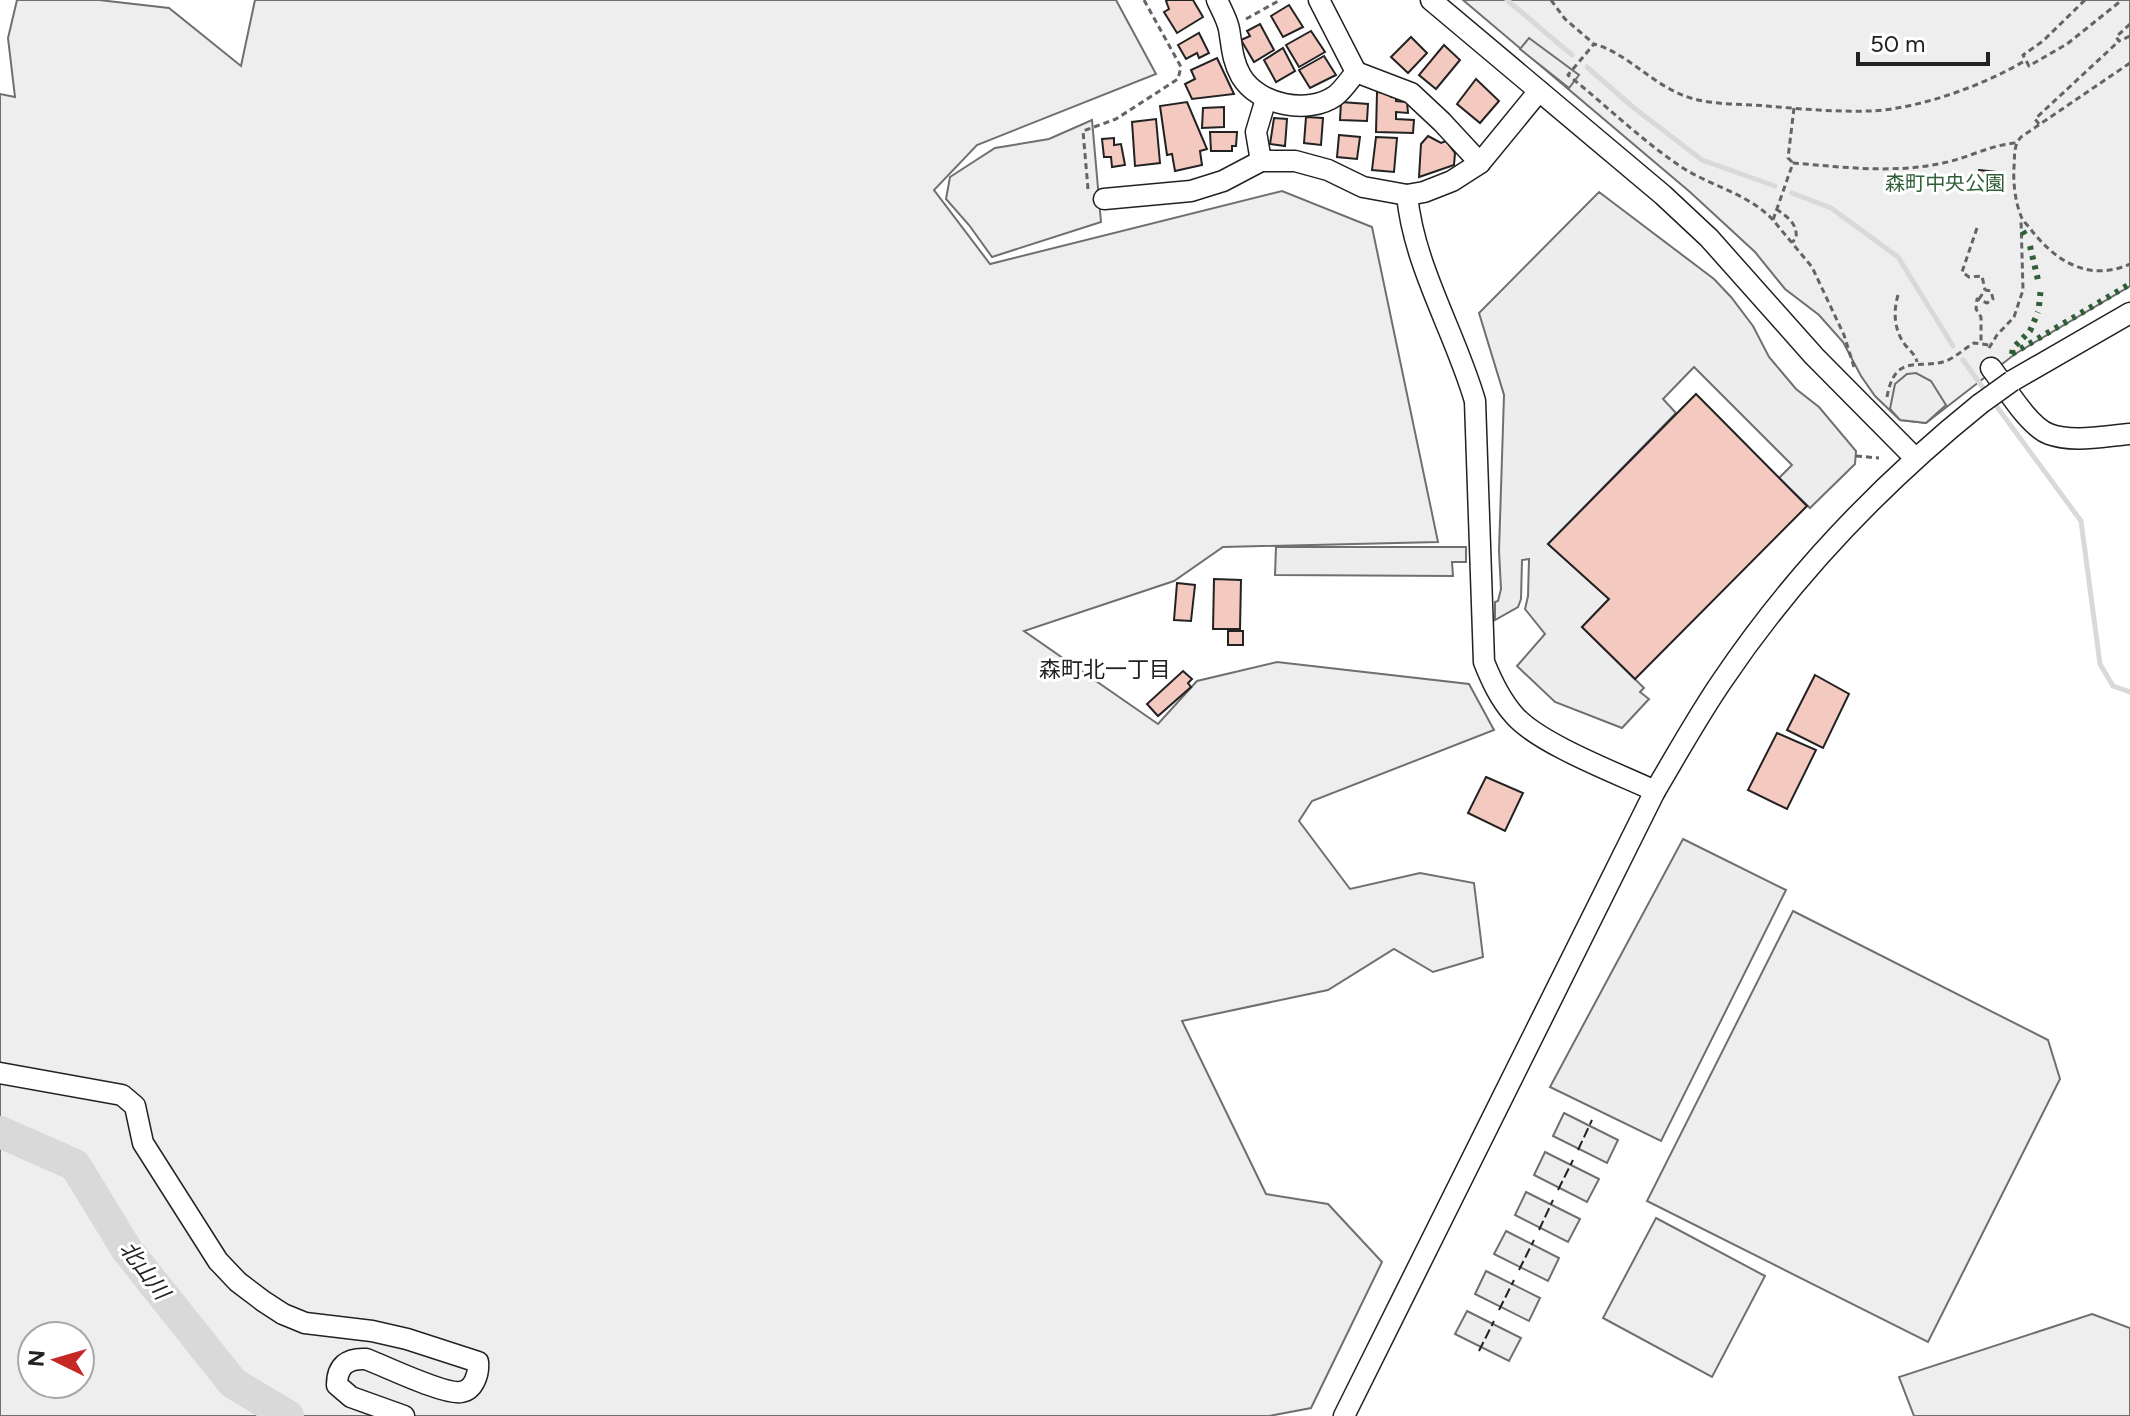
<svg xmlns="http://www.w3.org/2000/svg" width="2130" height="1416" viewBox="0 0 2130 1416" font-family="Figtree,'Noto Sans JP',sans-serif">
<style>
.green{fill:#eee;stroke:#6f6f6f;stroke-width:2;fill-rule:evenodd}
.parking{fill:#ededed;stroke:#6f6f6f;stroke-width:2}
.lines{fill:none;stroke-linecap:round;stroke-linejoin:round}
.stream{stroke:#d9d9d9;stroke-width:5}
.river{stroke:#d9d9d9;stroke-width:32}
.building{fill:#f3c9c0;stroke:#222;stroke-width:2}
.minor-casing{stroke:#222;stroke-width:23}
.path{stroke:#646464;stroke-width:3;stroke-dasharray:6 4;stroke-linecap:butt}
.minor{stroke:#fff;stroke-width:20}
.minor-bridge-casing{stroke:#222;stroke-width:23;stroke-linecap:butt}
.minor-bridge{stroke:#fff;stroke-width:20}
.hedge{stroke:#2f5e38;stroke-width:6;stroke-dasharray:4 6;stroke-linecap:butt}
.fence{stroke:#222;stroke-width:2;stroke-dasharray:10 4;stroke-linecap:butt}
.labels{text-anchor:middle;stroke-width:6;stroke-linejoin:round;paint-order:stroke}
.park-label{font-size:20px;fill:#2f5e38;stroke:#fff}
.neighbourhood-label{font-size:22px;fill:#222;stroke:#fff}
.water-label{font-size:22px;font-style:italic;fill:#222;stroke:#fff}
</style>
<rect width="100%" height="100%" fill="#fff"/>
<!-- green -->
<g class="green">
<path d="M17 0H99L169 8 241 66 255 0H1116L1156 74 977 145 934 190 990 264 1282 191 1372 227 1438 542 1223 547 1174 581 1024 631 1158 724 1197 681 1277 662 1469 684 1494 730 1312 801 1299 821 1350 889 1420 873 1474 883 1483 957 1433 972 1394 949 1328 990 1182 1021 1266 1194 1328 1204 1382 1262 1311 1408 1269 1416H0V94L15 97 8 38ZM32 1336H80V1384H32Z"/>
<path d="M1463 0H2130V286L2015 354 1926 423 1900 420 1875 396 1861 376 1843 342 1819 315 1785 289 1755 252 1690 192Z"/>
<path d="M1092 120 1101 222 992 257 969 225 946 199 950 177 995 148 1049 139Z"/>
<path d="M1793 911 2048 1040 2060 1079 1928 1342 1647 1201Z"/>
<path d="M1564 1113 1618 1140 1607 1163 1553 1136Z"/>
<path d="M1545 1152 1599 1179 1587 1202 1534 1175Z"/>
<path d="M1526 1192 1580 1219 1568 1242 1515 1215Z"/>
<path d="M1656 1218 1765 1276 1712 1377 1603 1318Z"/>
<path d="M1506 1231 1559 1258 1548 1281 1494 1254Z"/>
<path d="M1486 1271 1540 1298 1529 1321 1475 1294Z"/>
<path d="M1467 1311 1521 1338 1509 1361 1455 1334Z"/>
<path d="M2092 1314 2130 1328V1416H1914L1899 1377Z"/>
</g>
<!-- parking -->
<g class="parking">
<path d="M1529 38 1579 75 1569 88 1520 49Z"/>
<path d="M1599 192 1714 279 1731 297 1753 326 1769 357 1796 389 1819 407 1856 451 1855 464 1810 508 1779 478 1792 465 1694 367 1663 399 1676 413 1548 544 1609 599 1582 627 1644 688 1640 692 1649 699 1622 728 1555 702 1517 666 1545 634 1525 609 1528 596 1529 559 1522 560 1521 599 1518 607 1495 620V602L1498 601 1501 589 1499 551 1504 395 1479 313Z"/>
<path d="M1907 374 1916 373 1931 381 1946 405 1926 423 1900 420 1890 409 1895 384Z"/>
<path d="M1276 547H1466V562H1452L1453 576 1275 575Z"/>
<path d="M1683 839 1786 890 1661 1141 1550 1087Z"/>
</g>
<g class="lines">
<!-- stream -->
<g class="stream">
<path d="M1507 0 1572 55"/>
<path d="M1587 67 1634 108 1702 160 1775 186"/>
<path d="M1792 193 1831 208 1898 257 1953 346"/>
<path d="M1963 360 1986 392"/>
<path d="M1992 400 2081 521 2100 664 2113 686 2130 692"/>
</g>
<!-- river -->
<path class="river" d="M0 1132 75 1165 127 1250 233 1383 288 1416"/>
</g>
<!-- building -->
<g class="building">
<path d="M1168 0H1193L1203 17 1177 33 1164 12 1169 9 1166 1Z"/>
<path d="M1289 5 1303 27 1283 37 1271 16Z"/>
<path d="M1260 24 1274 50 1254 62 1241 40 1250 36 1247 31Z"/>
<path d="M1311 31 1325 52 1299 67 1286 45Z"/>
<path d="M1199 33 1209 53 1199 58 1197 53 1186 59 1178 45Z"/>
<path d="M1411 37 1427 53 1408 73 1391 57Z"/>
<path d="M1444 45 1460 60 1436 89 1419 75Z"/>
<path d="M1283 48 1295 71 1276 82 1264 60Z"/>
<path d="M1324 56 1336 75 1310 88 1299 70Z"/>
<path d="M1217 58 1234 94 1192 99 1185 84 1195 79 1191 70Z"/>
<path d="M1476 79 1499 101 1480 123 1457 104Z"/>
<path d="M1377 92 1391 93V97H1396V101L1407 102 1408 113 1396 112V119L1414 120 1413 133 1376 132Z"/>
<path d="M1187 102 1207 149 1200 151 1202 165 1175 171 1172 154 1167 155 1160 106Z"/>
<path d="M1341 102 1368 104 1367 121 1340 120Z"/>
<path d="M1224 107V127L1202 128 1203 108Z"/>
<path d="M1306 117 1323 118 1321 145 1304 143Z"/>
<path d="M1274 118 1287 119 1285 146 1270 144Z"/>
<path d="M1156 119 1160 163 1135 166 1132 122Z"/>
<path d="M1210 132H1237L1236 146H1232V151H1211Z"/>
<path d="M1339 135 1360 137 1357 159 1337 157Z"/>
<path d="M1428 136 1441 143 1446 141 1455 153 1454 165 1419 177 1421 144Z"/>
<path d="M1376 137 1397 138 1394 172 1372 170Z"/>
<path d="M1114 138V145L1121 144 1125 165 1112 167 1111 157H1104L1102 139Z"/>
<path d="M1979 170 1996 172V181L1978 179Z"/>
<path d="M1696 394 1807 506 1635 679 1582 627 1609 599 1548 544Z"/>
<path d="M1214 579 1241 580 1240 629H1213Z"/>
<path d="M1177 583 1195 585 1191 621 1174 620Z"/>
<rect x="1228" y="631" width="15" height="14"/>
<path d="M1183 671 1192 679 1188 683 1191 687 1158 716 1147 704Z"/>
<path d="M1815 675 1849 694 1823 748 1787 730Z"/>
<path d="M1777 733 1816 750 1787 809 1748 790Z"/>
<path d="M1486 777 1523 793 1505 831 1468 813Z"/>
</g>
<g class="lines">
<defs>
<g id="minor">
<path d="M1217 0C1221 9 1227 19 1229 29 1232 46 1232 60 1241 76 1258 105 1308 115 1335 96 1343 90 1350 79 1356 72L1319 0"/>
<path d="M1431 0 1663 195 1709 238 1814 356 1915 458"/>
<path d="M1356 72 1411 93 1442 122 1480 163"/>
<path d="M1261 161 1256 132 1266 99"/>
<path d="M1407 195C1414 267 1455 332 1475 401L1484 662C1492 682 1500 699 1514 715 1539 744 1619 774 1655 791"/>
<path d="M1104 199 1191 191 1223 181 1261 161H1295L1328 170 1363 187 1407 195 1424 192 1452 181 1480 163 1539 91"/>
<path d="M1991 368C2005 386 2028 426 2049 434 2073 443 2104 436 2130 434"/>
<path d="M2012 381 2130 313"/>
<path d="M0 1073 122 1095 135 1106 143 1143 218 1261 238 1282 263 1301 283 1314 305 1323 372 1331 407 1339 478 1362C479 1374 474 1390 461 1392 444 1395 385 1366 366 1359 347 1358 337 1366 337 1385L351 1397 404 1416"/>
<path d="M1344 1416 1655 791C1677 754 1698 716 1722 681 1792 577 1882 483 1980 404"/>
</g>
</defs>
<!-- minor casing -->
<use href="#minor" class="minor-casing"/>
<!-- path -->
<g class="path">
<path d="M1551 0 1565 19 1593 43"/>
<path d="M2085 0 2043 41 2023 55 2029 66 2067 44 2122 0"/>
<path d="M1246 19 1280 0"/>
<path d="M2130 24 2116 37 2119 41 2130 36"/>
<path d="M2130 63 2021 137C2013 146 2015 156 2014 167 2013 182 2015 201 2021 216 2023 222 2029 226 2032 231 2057 262 2089 282 2130 264"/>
<path d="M2039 124 2035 119 2119 41"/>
<path d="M1792 162 1788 158 1794 108"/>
<path d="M1088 189 1083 131 1116 119 1178 79 1181 67 1144 0"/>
<path d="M1776 209C1788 217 1798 224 1796 239L1792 242"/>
<path d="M1773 220C1749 194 1713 187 1683 168 1642 141 1607 106 1568 75L1594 44C1630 54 1654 88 1694 99 1717 105 1744 104 1767 106 1801 109 1836 112 1870 111 1919 109 1985 85 2026 60"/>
<path d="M1977 228 1962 272 1969 277 1982 276 1985 290"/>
<path d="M1898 295C1893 312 1894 331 1906 346 1911 352 1915 354 1917 362"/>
<path d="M1979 299 1985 290 1991 291 1993 299 1987 303 1977 299 1976 309 1981 317V343"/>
<path d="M1989 348 1997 335 2014 317 2023 290 2021 220"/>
<path d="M1854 367 1844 335 1812 267 1773 220 1793 163C1843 167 1894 174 1943 163 1968 158 1990 145 2016 143"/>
<path d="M1887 397C1895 352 1919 370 1946 361 1956 357 1965 348 1974 343L1989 345"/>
<path d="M1856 456 1879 458"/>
</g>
<!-- minor -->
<use href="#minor" class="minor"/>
<defs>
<path id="minor-bridge" d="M1980 404 2012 381"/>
</defs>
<!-- minor-bridge casing -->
<use href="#minor-bridge" class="minor-bridge-casing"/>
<!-- minor-bridge -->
<use href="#minor-bridge" class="minor-bridge"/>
<!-- hedge -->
<g class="hedge">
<path d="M2023 231 2027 238"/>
<path d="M2030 246 2038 280"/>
<path d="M2039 306 2041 287"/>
<path d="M2012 354 2130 284"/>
<path d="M2012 354 2013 348 2030 331 2038 312"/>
</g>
<!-- fence -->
<g class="fence">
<path d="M1578 1150 1592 1120"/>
<path d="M1558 1190 1573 1160"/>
<path d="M1539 1230 1553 1200"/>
<path d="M1519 1270 1534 1240"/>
<path d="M1499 1310 1514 1280"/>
<path d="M1479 1351 1494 1321"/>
</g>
</g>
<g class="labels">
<!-- park labels -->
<g class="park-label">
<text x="1945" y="190">森町中央公園</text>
</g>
<!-- neighbourhood labels -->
<g class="neighbourhood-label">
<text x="1105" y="677">森町北一丁目</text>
</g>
<!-- water labels -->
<g class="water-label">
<text transform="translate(145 1270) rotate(53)" y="8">北山川</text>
</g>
</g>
<!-- north arrow -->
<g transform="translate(56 1360) rotate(275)"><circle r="38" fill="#ffffff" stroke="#a7a7a7" stroke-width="2"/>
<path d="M0-6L14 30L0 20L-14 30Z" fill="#c62828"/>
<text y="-12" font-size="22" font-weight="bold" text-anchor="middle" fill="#222222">N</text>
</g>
<!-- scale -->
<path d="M1858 52v12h130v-12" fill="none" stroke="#222222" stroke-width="4"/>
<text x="1870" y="52" font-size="24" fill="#222222" stroke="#ffffff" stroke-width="6" paint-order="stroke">50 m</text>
</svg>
